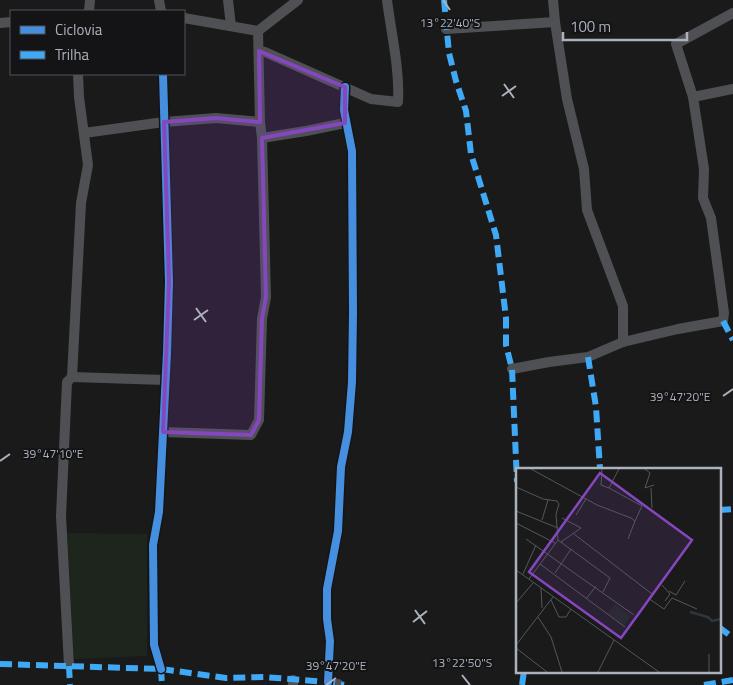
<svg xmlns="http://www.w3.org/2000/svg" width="733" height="685" viewBox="0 0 733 685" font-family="'Titillium Web',sans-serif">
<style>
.green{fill:#1d251d}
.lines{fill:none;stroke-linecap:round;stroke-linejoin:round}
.minor{stroke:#4e5053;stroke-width:10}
.quiet{stroke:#3fa9f5;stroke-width:6;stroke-dasharray:12 6;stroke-linecap:butt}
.cycleway-casing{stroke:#141416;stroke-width:11}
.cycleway{stroke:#468fdf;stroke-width:8}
.marked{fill:#8547be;fill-opacity:0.2;stroke:#8547be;stroke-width:4;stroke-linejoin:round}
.ticks{fill:none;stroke:#abb2bc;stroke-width:2}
.inset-river{fill:none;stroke:#2c383d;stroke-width:2.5}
.inset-road{fill:none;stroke:#54575b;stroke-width:1}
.view{fill:#8547be;fill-opacity:0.15;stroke:#8547be;stroke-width:2.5}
.inset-edge{fill:none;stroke:#abb2bc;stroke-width:2.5}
.ticks-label{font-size:12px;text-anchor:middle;fill:#abb2bc;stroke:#141416;stroke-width:4;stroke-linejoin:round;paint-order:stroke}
</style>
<rect width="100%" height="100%" fill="#1a1a1a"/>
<!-- green -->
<path class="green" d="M67 533 147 534V656L74 659Z"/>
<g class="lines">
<!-- minor -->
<g class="minor">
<path d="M159 0 161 11"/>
<path d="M228 0 231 26"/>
<path d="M89 11 90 0"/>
<path d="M184 18 258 31 298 0"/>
<path d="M0 23 11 22"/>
<path d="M446 29 555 22"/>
<path d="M259 51 265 52 371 99 398 102C400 70 391 32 387 0"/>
<path d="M693 97 676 44 733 13"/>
<path d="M84 133 164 122 216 118 260 122"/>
<path d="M262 138 306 131 345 123"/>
<path d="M623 342 678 329 723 321 724 313 711 218 703 198 704 169 693 97 733 89"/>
<path d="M512 369 549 362 588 357 623 342V306L587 210 584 169 567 99 555 22 553 0"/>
<path d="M72 377 165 380"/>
<path d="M163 432 251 435 259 420 262 319 266 297 262 138 260 122 258 31"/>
<path d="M69 666 61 516 67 382 72 377 81 203 88 165 79 97 78 74"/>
<path d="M161 669 154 645 153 545 159 512 167 353 169 282 163 74"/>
<path d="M328 682 330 641 327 619V589L338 531 341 467 348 432 352 382 353 313 352 151 344 110 345 87"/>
<path d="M293 685V680"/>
<path d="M338 685V684"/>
</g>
<!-- quiet -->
<g class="quiet">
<path d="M444 0 449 53 456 81 466 111 471 154 496 235 506 318V345L512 369 517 482"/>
<path d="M723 321 733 340"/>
<path d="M588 357 596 407 600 469"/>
<path d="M719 510 733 509"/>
<path d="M719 627 733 638"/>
<path d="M0 664 161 669 226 678 264 677 328 682 344 685"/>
<path d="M69 666 70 685"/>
<path d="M161 669 162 685"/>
<path d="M522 685 524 671"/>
<path d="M704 685 733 680"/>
</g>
<defs>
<g id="cycleway">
<path d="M161 669 154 645 153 545 159 512 167 353 169 282 163 74"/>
<path d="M328 682 330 641 327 619V589L338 531 341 467 348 432 352 382 353 313 352 151 344 110 345 87"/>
</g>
</defs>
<!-- cycleway casing -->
<use href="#cycleway" class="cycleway-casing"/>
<!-- cycleway -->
<use href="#cycleway" class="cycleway"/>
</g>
<!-- marked area -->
<path class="marked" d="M259 51 345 87V123L262 138 266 297 262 319 259 420 251 435 163 432 169 282 164 122 216 118 260 122Z"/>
<!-- ticks -->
<path class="ticks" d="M443 0 450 10M504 84 514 98M502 96 516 86M196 308 206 322M194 320 208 310M723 396 733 389M0 461 10 454M415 610 425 624M413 622 427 611M462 675 470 685M326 685 336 678"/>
<!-- overview -->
<g transform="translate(516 468)">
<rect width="205" height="205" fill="#1a1a1a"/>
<path d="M99 136 115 148 108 158 91 146Z" fill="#1d251d"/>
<path class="inset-river" d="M174 144 192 149 196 153 205 151"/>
<path class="inset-road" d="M15 1 81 37 115 50 119 53 112 71M86 1 85 17 93 20M103 1 93 20 126 38 119 53M129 1 134 5 129 20 138 17M0 19 27 31 41 33 43 36 40 46 42 72 13 111M135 20 136 40M0 43 42 60M60 47 70 31M26 52 32 32M0 55 39 75M58 66 136 126M10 71 118 147M42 72 94 110 87 124M45 74 65 60 46 50M24 96 109 159M0 102 143 204M39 105 55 81M7 106 20 77M146 117 154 126 149 133M25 120 26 140M153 123 160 127 169 113M132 130 148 141 156 130 181 141M70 131 80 118M35 132 43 149H50L55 141M0 135 17 115M22 149 35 169 46 204M0 177 37 129M0 180 31 204M193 186V204M82 204 98 172"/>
<path class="view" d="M84 5 176 72 105 170 13 104Z"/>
<rect width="205" height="205" class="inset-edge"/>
</g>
<g class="ticks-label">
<text x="450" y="27">13°22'40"S</text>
<text x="680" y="401">39°47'20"E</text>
<text x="53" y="458">39°47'10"E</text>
<text x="462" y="667">13°22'50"S</text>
<text x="336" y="670">39°47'20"E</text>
</g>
<!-- legend -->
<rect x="10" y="10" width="175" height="65" fill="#141416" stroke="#505358"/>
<rect x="20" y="26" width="25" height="8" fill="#468fdf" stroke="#505358"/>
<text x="55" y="35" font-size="15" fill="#abb2bc">Ciclovia</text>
<rect x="20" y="51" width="25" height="8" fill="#3fa9f5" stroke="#505358"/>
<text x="55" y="60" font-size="15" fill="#abb2bc">Trilha</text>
<!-- scale -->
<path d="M563 32v8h124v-8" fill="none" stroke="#abb2bc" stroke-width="2.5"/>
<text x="570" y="32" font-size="15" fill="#abb2bc" stroke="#141416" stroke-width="4" paint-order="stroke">100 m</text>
</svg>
